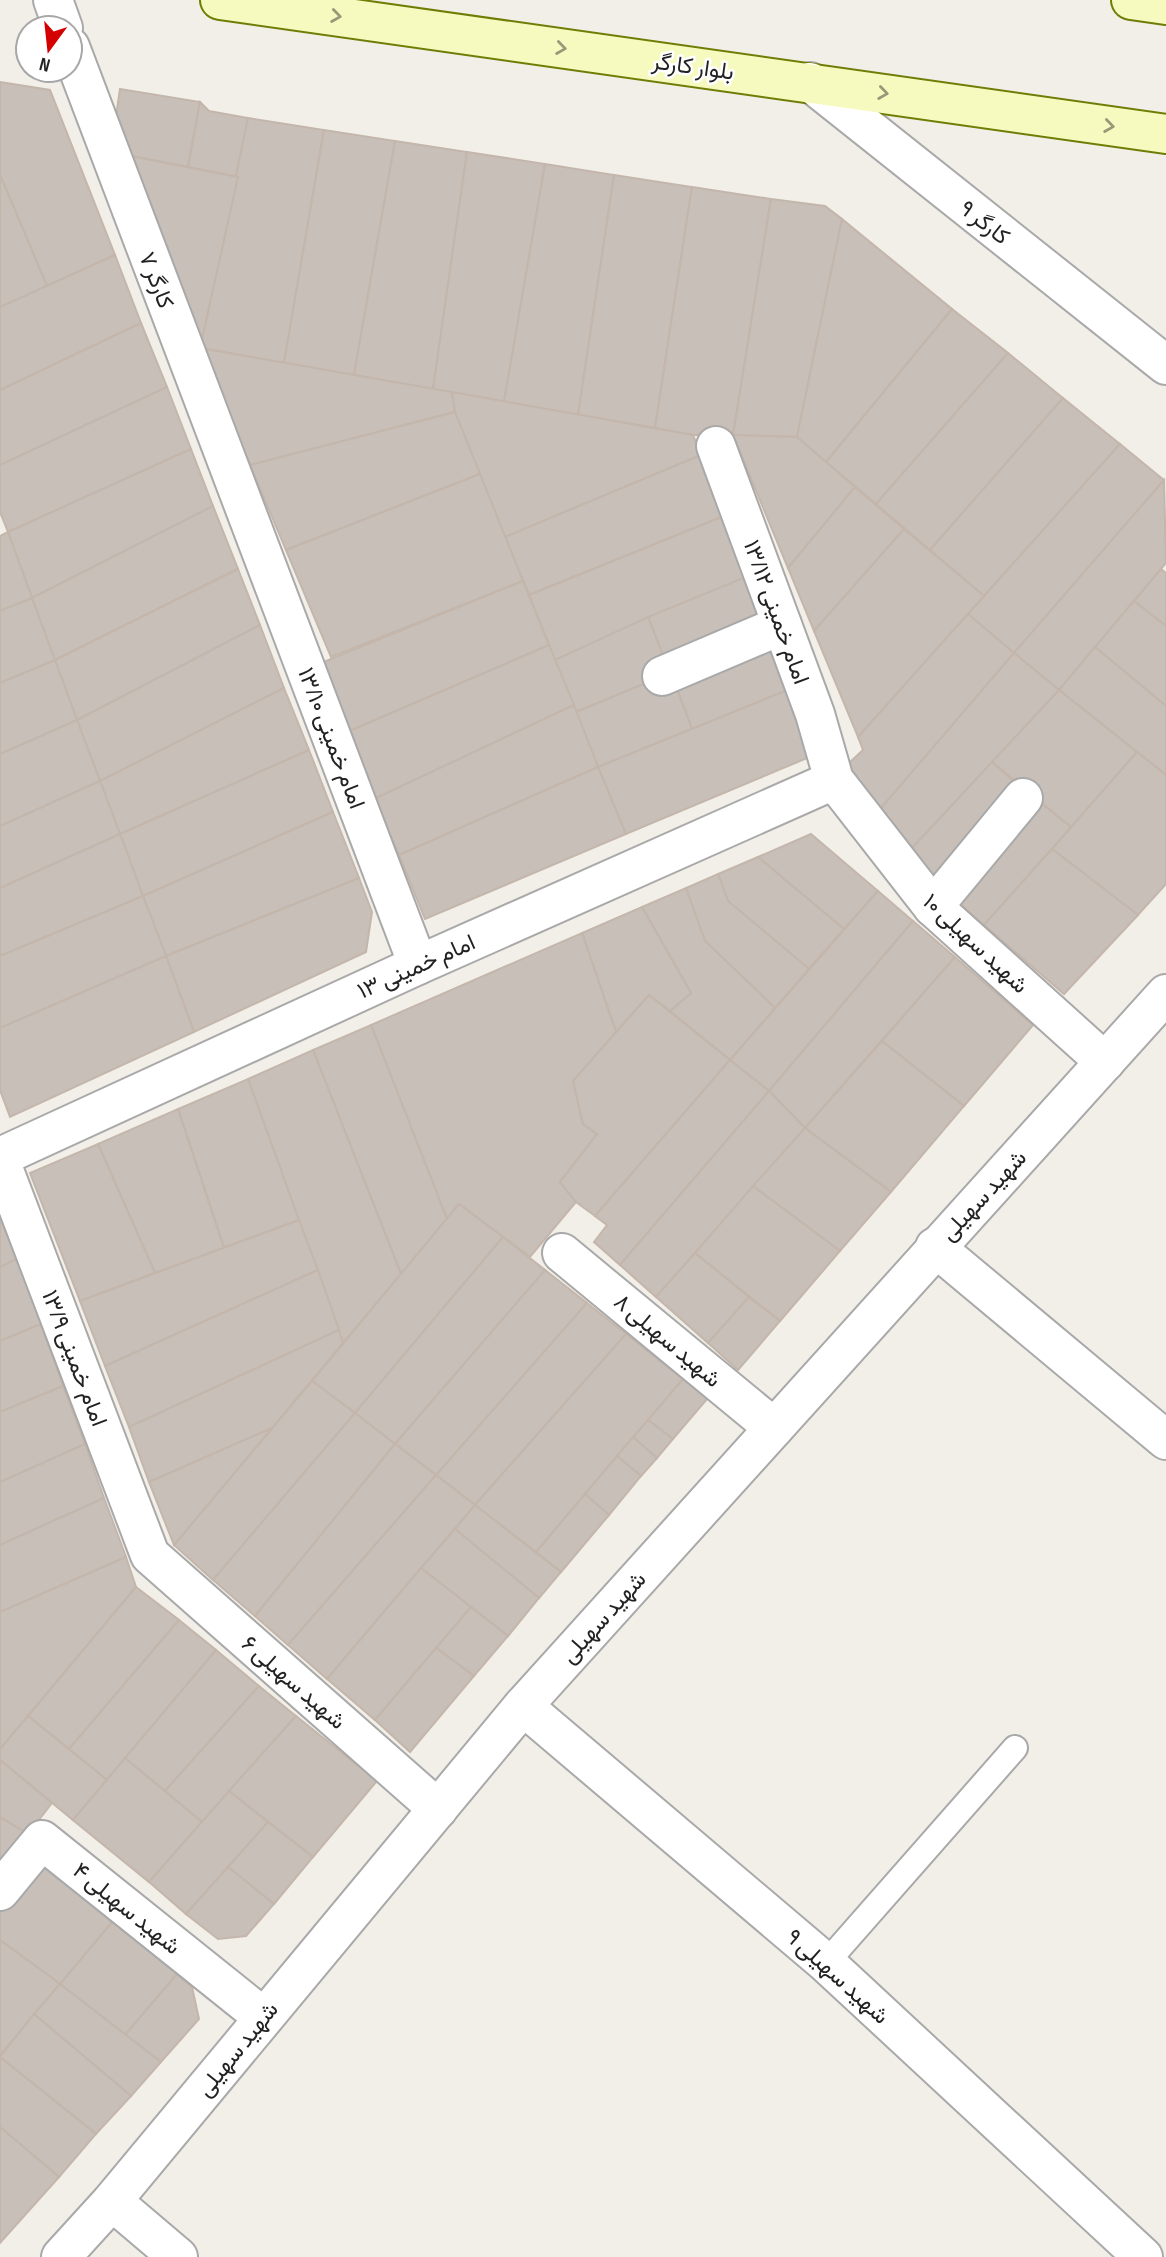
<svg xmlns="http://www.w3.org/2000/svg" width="1166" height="2257" viewBox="0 0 1166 2257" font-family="'Sofia Sans Condensed',Vazirmatn,sans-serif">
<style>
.building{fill:#c7bfb8;stroke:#c4b6ab;stroke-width:2}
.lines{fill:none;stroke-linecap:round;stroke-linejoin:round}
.service-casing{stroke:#a9a9a9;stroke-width:28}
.minor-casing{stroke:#a9a9a9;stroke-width:42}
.tertiary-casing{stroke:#a9a9a9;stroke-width:42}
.secondary-casing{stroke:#707d05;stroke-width:42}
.service{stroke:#fff;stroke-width:24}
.minor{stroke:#fff;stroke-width:38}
.tertiary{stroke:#fff;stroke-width:38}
.secondary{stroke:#f7fabf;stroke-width:38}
.oneway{stroke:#979978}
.labels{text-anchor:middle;stroke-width:5;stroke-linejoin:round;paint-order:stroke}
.street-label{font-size:23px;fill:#222;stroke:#fff}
</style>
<rect width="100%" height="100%" fill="#f2efe9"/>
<!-- building -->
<g class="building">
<path d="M0 82 50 90 115 255 47 286 0 175Z"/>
<path d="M120 89 200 102 188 167 131 156 115 123Z"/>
<path d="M200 102 209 111 248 118 238 177 188 167Z"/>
<path d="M248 118 324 130 284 363 200 348Z"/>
<path d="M324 130 395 141 354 375 284 363Z"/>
<path d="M395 141 467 152 433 389 354 375Z"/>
<path d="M467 152 545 164 504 402 433 389Z"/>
<path d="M131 156 238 177 200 348 180 301 179 278 168 271V247L154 233 157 221 141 206Z"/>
<path d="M545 164 614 175 578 415 504 402Z"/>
<path d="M0 175 47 286 0 307Z"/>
<path d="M614 175 692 187 655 428 578 415Z"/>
<path d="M692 187 771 199 733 435H693L655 428Z"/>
<path d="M771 199 825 206 842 219 797 437 733 435Z"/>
<path d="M842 219 952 309 826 462 797 437Z"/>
<path d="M115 255 141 323 0 390V307Z"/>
<path d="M952 309 1008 353 876 504 826 462Z"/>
<path d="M141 323 167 387 0 465V390Z"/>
<path d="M200 348 452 392 455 412 250 465Z"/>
<path d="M1008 353 1063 398 930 550 876 504Z"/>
<path d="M167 387 191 449 8 532 0 512V465Z"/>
<path d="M452 392 693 435 701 455 505 537 455 412Z"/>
<path d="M1063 398 1120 444 984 596 930 550Z"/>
<path d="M455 412 480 474 286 550 250 465Z"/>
<path d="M733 435 797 437 855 487 788 568Z"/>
<path d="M1120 444 1164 480 1014 653 968 614Z"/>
<path d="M191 449 213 506 32 598 8 532Z"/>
<path d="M701 455 724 516 529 595 505 537Z"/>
<path d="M480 474 523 581 331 657 286 550Z"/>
<path d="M1164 480 1166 563 1059 690 1014 653Z"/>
<path d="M855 487 904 529 814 631 788 568Z"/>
<path d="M213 506 238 569 55 660 32 598Z"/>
<path d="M724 516 748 576 555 660 529 595Z"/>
<path d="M904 529 984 596 858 737 814 631Z"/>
<path d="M8 532 32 598 0 611V536Z"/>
<path d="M238 569 260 625 77 720 55 660Z"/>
<path d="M1161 569 1166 573V626L1134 601Z"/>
<path d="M748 576 766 621 667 665 648 617Z"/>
<path d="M523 581 549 645 345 733 316 665Z"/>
<path d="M32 598 55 660 0 683V611Z"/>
<path d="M1134 601 1166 626V706L1095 647Z"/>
<path d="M968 614 1014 653 864 828 820 790 863 750 858 737Z"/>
<path d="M648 617 667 665 658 678 576 712 555 660Z"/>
<path d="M260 625 284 688 100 781 77 720Z"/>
<path d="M774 639 790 689 692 729 674 681Z"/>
<path d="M549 645 574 705 374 799 345 733Z"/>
<path d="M1095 647 1166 706V775L1059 690Z"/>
<path d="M1014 653 1059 690 902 859 864 828Z"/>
<path d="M55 660 77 720 0 754V683Z"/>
<path d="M658 678 674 681 692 729 598 767 576 712Z"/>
<path d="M284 688 309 750 120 834 100 781Z"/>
<path d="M790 689 812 756 626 834 598 767Z"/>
<path d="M1059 690 1137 752 1071 827 992 762Z"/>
<path d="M574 705 598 767 399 855 374 799Z"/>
<path d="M77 720 100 781 0 826V754Z"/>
<path d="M309 750 333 812 143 896 120 834Z"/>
<path d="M1137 752 1166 775V884L1138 915 1052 849Z"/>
<path d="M992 762 1020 787 933 886 902 859Z"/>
<path d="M598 767 626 834 425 919 399 855Z"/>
<path d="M100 781 120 834 0 888V826Z"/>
<path d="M1036 799 1071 827 984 925 954 899Z"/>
<path d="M333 812 359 878 166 956 143 896Z"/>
<path d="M120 834 143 896 0 956V888Z"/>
<path d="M811 834 878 891 844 929 758 857Z"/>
<path d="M1052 849 1138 915 1064 994 984 925Z"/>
<path d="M758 857 844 929 809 969 728 901 718 874Z"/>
<path d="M718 874 728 901 809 969 775 1008 705 941 686 888Z"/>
<path d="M359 878 372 912 366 952 194 1032 166 956Z"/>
<path d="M686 888 705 941 775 1008 730 1060 670 1011 691 993 642 907Z"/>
<path d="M878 891 913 921 769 1091 730 1060Z"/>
<path d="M143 896 166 956 0 1028V956Z"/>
<path d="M642 907 691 993 670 1011 649 995 616 1032 582 933Z"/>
<path d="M913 921 955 957 805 1128 769 1091Z"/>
<path d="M582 933 616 1032 573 1081 583 1124 597 1134 560 1182 576 1202 530 1257 459 1204 447 1219 371 1025Z"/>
<path d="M166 956 194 1032 10 1117 0 1090V1028Z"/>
<path d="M955 957 1033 1025 964 1106 882 1041Z"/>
<path d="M649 995 730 1060 595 1216 576 1202 560 1182 597 1134 583 1124 573 1081Z"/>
<path d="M371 1025 447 1219 401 1274 313 1050Z"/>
<path d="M882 1041 964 1106 891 1192 805 1128Z"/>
<path d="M313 1050 401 1274 343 1343 248 1079Z"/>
<path d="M730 1060 769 1091 620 1265 594 1242 607 1225 595 1216Z"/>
<path d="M248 1079 299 1220 224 1248 178 1109Z"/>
<path d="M769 1091 805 1128 656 1297 620 1265Z"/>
<path d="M178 1109 224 1248 155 1273 98 1144Z"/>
<path d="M805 1128 891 1192 840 1251 753 1186Z"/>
<path d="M98 1144 155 1273 80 1301 30 1173Z"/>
<path d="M753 1186 840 1251 780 1321 695 1253Z"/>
<path d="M459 1204 503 1237 355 1413 312 1381Z"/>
<path d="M0 1218 17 1259 0 1267Z"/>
<path d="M299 1220 318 1270 105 1366 80 1301Z"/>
<path d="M503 1237 545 1270 395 1444 355 1413Z"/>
<path d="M695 1253 749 1297 708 1343 656 1297Z"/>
<path d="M17 1259 41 1324 0 1341V1267Z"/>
<path d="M318 1270 339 1330 129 1427 105 1366Z"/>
<path d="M545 1270 587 1303 436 1475 395 1444Z"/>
<path d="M749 1297 780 1321 738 1370 708 1343Z"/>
<path d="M587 1303 626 1334 475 1505 436 1475Z"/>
<path d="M41 1324 63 1386 0 1412V1341Z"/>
<path d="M339 1330 343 1343 272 1428 149 1482 129 1427Z"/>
<path d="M626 1334 683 1379 536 1552 475 1505Z"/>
<path d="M683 1379 707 1399 673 1439 648 1420Z"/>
<path d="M312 1381 355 1413 213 1580 174 1545Z"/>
<path d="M63 1386 85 1444 0 1482V1412Z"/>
<path d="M355 1413 395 1444 255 1616 213 1580Z"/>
<path d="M648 1420 673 1439 657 1458 633 1437Z"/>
<path d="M272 1428 174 1545 149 1482Z"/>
<path d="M633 1437 657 1458 641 1476 617 1456Z"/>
<path d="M85 1444 104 1498 0 1545V1482Z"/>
<path d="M395 1444 436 1475 288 1645 255 1616Z"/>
<path d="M617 1456 641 1476 609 1515 585 1494Z"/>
<path d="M436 1475 475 1505 327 1679 288 1645Z"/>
<path d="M585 1494 609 1515 561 1572 536 1552Z"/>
<path d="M104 1498 126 1557 0 1612V1545Z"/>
<path d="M475 1505 561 1572 539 1598 455 1529Z"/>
<path d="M455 1529 539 1598 508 1636 421 1568Z"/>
<path d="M126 1557 136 1587 0 1749V1612Z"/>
<path d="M421 1568 471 1607 375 1720 327 1679Z"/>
<path d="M136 1587 179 1620 69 1749 28 1716Z"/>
<path d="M471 1607 508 1636 474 1676 436 1648Z"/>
<path d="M179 1620 216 1650 107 1780 69 1749Z"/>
<path d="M436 1648 474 1676 410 1752 375 1720Z"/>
<path d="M216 1650 259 1686 165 1791 125 1758Z"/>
<path d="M259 1686 296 1716 202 1822 165 1791Z"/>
<path d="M28 1716 107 1780 73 1820 0 1760V1749Z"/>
<path d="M296 1716 377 1781 313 1857 229 1791Z"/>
<path d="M125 1758 202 1822 149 1882 73 1820Z"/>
<path d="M0 1760 52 1803 28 1834 0 1817Z"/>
<path d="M229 1791 268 1822 186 1914 149 1882Z"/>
<path d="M0 1817 28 1834 0 1867Z"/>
<path d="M268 1822 313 1857 274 1904 228 1867Z"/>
<path d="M41 1859 114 1920 60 1984 0 1940V1908Z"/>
<path d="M228 1867 274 1904 246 1936 218 1939 186 1914Z"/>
<path d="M114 1920 177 1974 125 2035 60 1984Z"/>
<path d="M0 1940 60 1984 0 2055Z"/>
<path d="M177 1974 192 1987 199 2019 161 2062 125 2035Z"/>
<path d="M60 1984 161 2062 131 2096 34 2014Z"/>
<path d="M34 2014 131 2096 96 2134 0 2057Z"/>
<path d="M0 2057 96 2134 59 2177 0 2127Z"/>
<path d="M0 2127 59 2177 0 2243Z"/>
</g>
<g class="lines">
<defs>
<path id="service" d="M826 1963 1015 1748"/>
<g id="minor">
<path d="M53 0 63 28"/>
<path d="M70 47 418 965"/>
<path d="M716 446 815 714 834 780 933 907 1105 1062"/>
<path d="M662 676 782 625"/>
<path d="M933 907 1023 798"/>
<path d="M0 1157 418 965 834 780"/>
<path d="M0 1160 150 1555 438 1809"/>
<path d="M935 1247 1166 1440"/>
<path d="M562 1253 774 1428"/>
<path d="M523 1706 826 1963 1143 2257"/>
<path d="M0 1891 42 1840 263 2017"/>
<path d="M112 2201 178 2257"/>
</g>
<g id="tertiary">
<path d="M810 82 1166 365"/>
<path d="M61 2257 112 2201 523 1706 1166 994"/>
</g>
<g id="secondary">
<path d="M220 0 1166 134"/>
<path d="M1131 0 1166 5"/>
</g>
</defs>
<!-- service casing -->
<use href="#service" class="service-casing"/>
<!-- minor casing -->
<use href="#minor" class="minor-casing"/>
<!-- tertiary casing -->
<use href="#tertiary" class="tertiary-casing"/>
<!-- secondary casing -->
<use href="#secondary" class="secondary-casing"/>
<!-- service -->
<use href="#service" class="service"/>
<!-- minor -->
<use href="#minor" class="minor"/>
<!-- tertiary -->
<use href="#tertiary" class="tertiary"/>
<!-- secondary -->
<use href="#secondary" class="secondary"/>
</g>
<!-- one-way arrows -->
<defs><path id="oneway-chevron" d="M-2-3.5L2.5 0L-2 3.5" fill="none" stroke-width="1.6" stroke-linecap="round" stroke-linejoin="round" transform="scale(1.75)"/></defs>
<g class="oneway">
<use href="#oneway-chevron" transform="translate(336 16) rotate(8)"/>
<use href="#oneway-chevron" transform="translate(561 48) rotate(8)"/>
<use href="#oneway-chevron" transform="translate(883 93) rotate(8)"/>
<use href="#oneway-chevron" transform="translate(1109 126) rotate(8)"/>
</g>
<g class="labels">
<!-- street labels -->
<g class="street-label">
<text transform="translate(693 66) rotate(8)" y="8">بلوار کارگر</text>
<text transform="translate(985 222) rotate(38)" y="8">کارگر ۹</text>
<text transform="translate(157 280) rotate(69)" y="8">کارگر ۷</text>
<text transform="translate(777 612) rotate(70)" y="8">امام خمینی ۱۳/۱۲</text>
<text transform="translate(332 738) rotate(69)" y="8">امام خمینی ۱۳/۱۰</text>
<text transform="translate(976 943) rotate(43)" y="8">شهید سهیلی ۱۰</text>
<text transform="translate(416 966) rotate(-24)" y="8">امام خمینی ۱۳</text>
<text transform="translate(983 1195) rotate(-47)" y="8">شهید سهیلی</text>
<text transform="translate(668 1340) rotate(40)" y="8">شهید سهیلی ۸</text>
<text transform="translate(75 1358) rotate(69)" y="8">امام خمینی ۱۳/۹</text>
<text transform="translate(603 1617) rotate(-48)" y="8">شهید سهیلی</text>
<text transform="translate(294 1682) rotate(41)" y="8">شهید سهیلی ۶</text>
<text transform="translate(127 1908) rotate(39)" y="8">شهید سهیلی ۴</text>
<text transform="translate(838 1976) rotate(42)" y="8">شهید سهیلی ۹</text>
<text transform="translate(237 2049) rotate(-51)" y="8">شهید سهیلی</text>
</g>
</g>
<!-- north arrow -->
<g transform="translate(49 49) rotate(195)"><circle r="33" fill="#ffffff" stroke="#a7a7a7" stroke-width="2"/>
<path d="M0-5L12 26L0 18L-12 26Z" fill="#d40000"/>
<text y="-10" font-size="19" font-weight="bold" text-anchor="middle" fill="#222222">N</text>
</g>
</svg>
